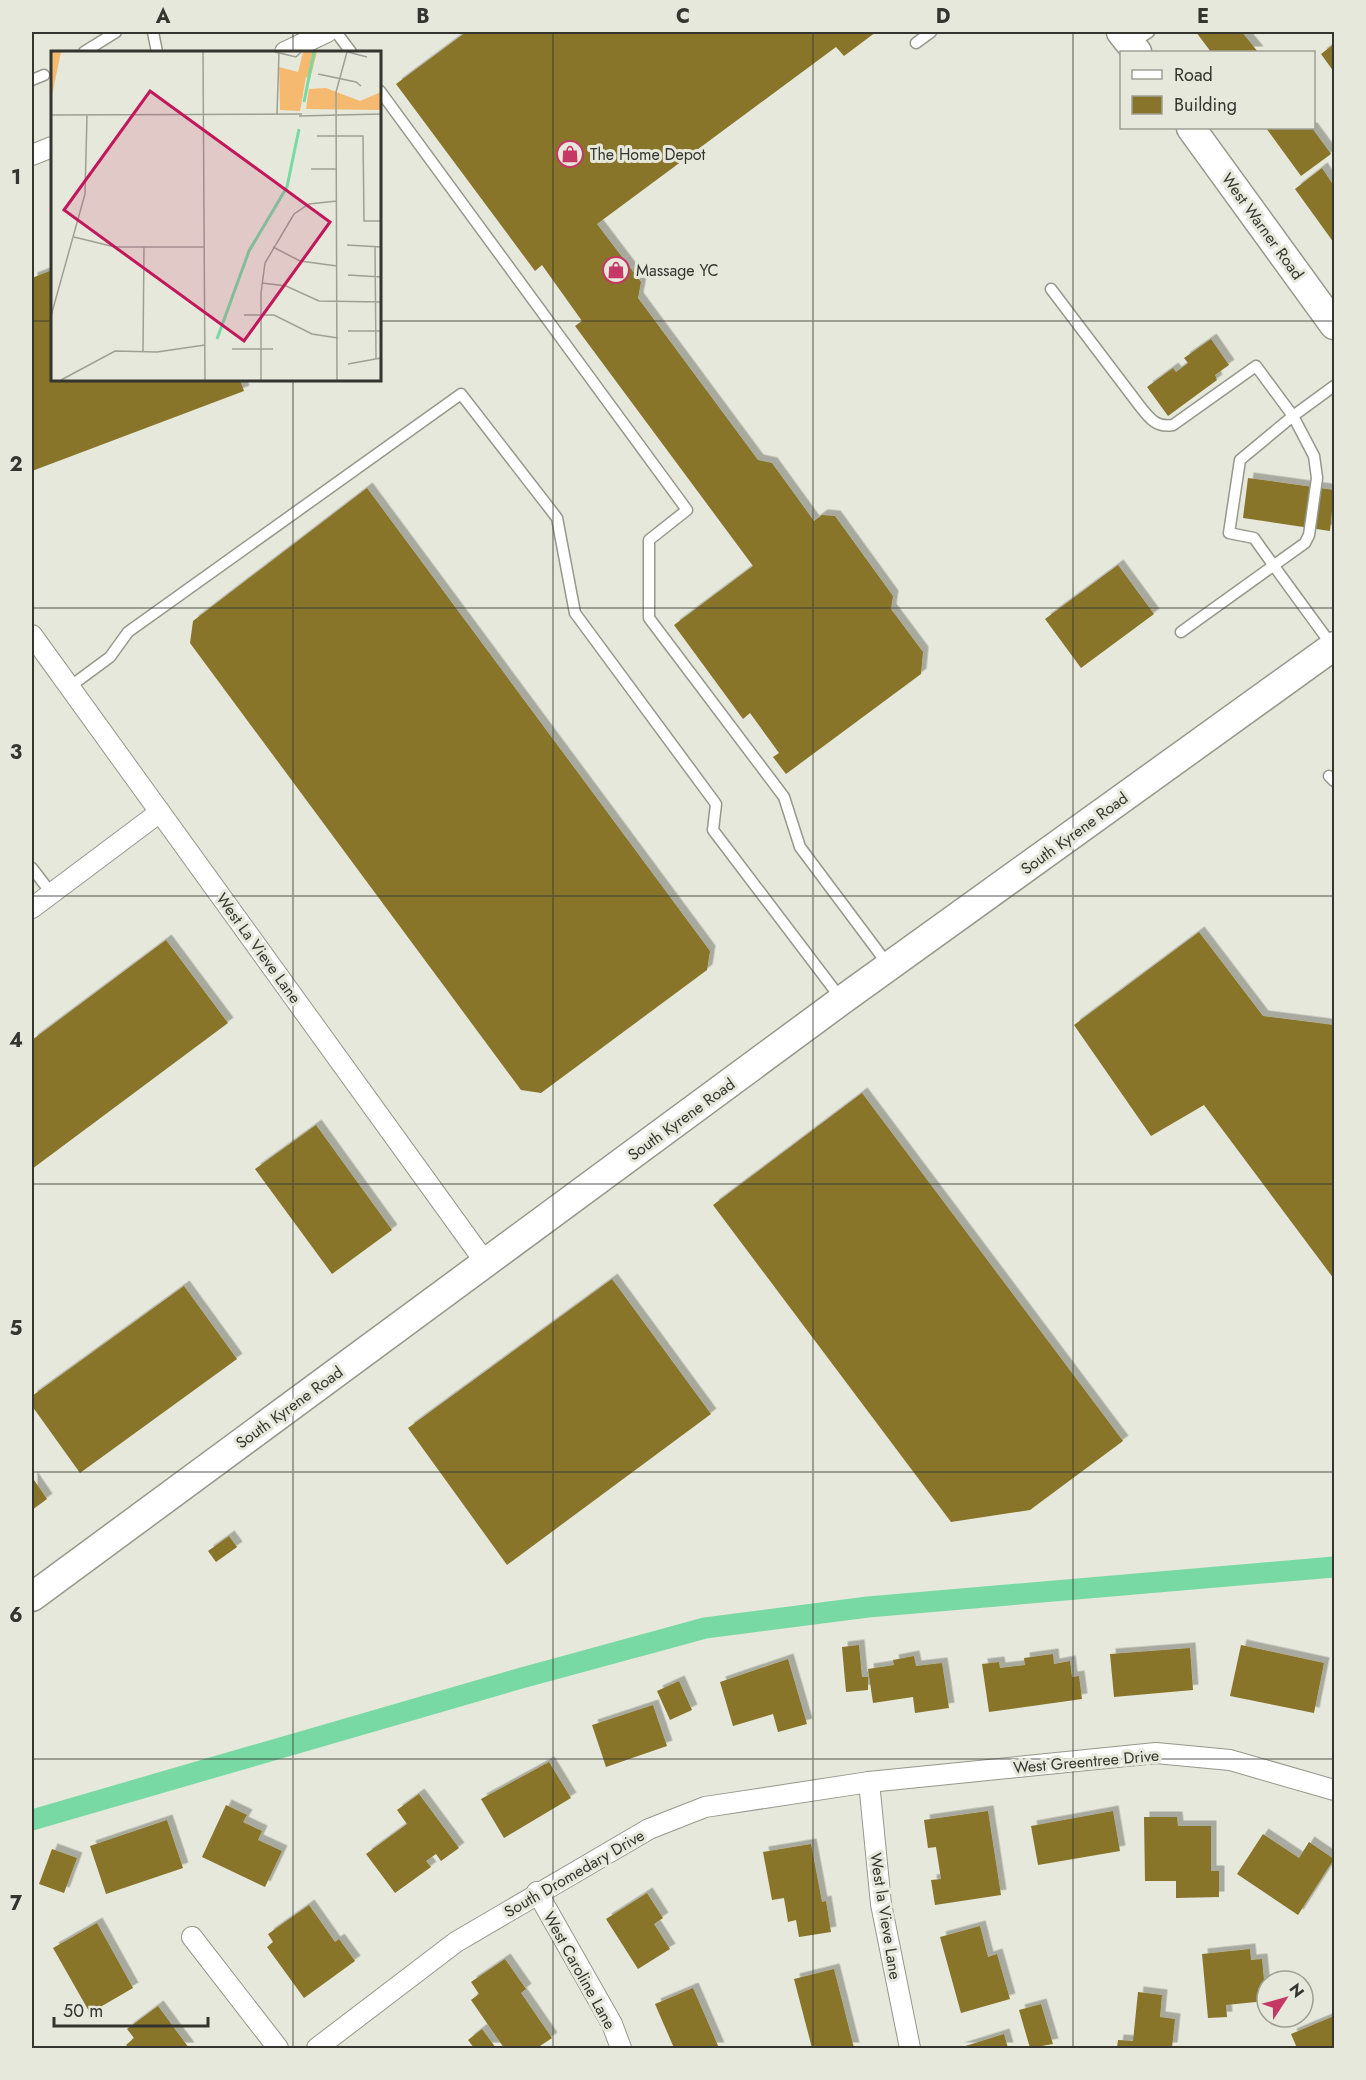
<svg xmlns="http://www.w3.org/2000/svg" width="1366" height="2080" viewBox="0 0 1366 2080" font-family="Jost,sans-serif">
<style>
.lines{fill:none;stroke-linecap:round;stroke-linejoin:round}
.canal{stroke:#79d9a5;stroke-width:21}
.building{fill:#89742b;filter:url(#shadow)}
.lane-casing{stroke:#95988b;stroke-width:13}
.street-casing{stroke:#95988b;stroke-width:22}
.secondary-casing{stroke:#95988b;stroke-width:31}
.lane{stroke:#fff;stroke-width:10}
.street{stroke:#fff;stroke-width:20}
.secondary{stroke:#fff;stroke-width:28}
.grid{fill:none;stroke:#34352f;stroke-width:1.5;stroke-opacity:0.55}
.labels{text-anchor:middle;stroke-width:6;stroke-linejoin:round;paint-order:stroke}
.poi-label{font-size:16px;fill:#34352f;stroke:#e5e8da;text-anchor:start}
.street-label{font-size:16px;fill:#34352f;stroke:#e5e8da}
.inset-river{fill:none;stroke:#79d9a5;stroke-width:3}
.inset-road{fill:none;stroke:#9ea096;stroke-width:1.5}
.view{fill:#c2185b;fill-opacity:0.15;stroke:#c2185b;stroke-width:3}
.inset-edge{fill:none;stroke:#34352f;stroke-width:3}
.neatline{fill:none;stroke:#34352f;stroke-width:2}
.grid-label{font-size:20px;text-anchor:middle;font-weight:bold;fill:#34352f}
</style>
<defs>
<filter id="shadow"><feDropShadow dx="5.5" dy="-5.5" stdDeviation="0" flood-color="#0004"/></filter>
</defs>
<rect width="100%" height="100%" fill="#e5e8da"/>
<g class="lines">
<!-- canal -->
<path class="canal" d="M32 1820 518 1679 705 1628 868 1607 1334 1567"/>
</g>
<!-- building -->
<g class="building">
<path d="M466 32H876L844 56 836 47 597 224 641 282 638 298 758 460 772 463 814 521 822 515 835 516 893 596 891 609 923 652 921 674 786 774 773 757 779 753 750 713 743 719 674 625 753 566 575 326 582 321 542 265 535 271 396 84Z"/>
<path d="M1196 32H1242L1258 52H1211Z"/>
<path d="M1334 44V72L1321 54Z"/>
<path d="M1266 128H1312L1331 154 1301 176Z"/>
<path d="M1322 168 1334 186V243L1295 189Z"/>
<path d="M52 270V380H240L244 391 32 471V278Z"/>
<path d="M1211 339 1229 365 1215 375 1217 380 1168 416 1147 387 1173 368 1176 372 1188 363 1184 358Z"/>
<path d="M1248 478 1334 490 1330 531 1243 518Z"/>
<path d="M367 488 710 951 707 970 541 1093 521 1090 190 643 193 621Z"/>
<path d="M1118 565 1154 614 1081 668 1045 619Z"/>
<path d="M1199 932 1263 1016 1334 1025V1279L1204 1105 1151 1136 1074 1025Z"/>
<path d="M166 940 228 1023 32 1169V1040Z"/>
<path d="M862 1093 1123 1441 1030 1510 951 1522 713 1205Z"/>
<path d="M316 1125 392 1230 332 1274 255 1169Z"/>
<path d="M612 1279 711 1414 507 1565 408 1428Z"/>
<path d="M184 1286 237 1359 80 1473 32 1406V1396Z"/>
<path d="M32 1477 47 1499 32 1510Z"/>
<path d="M229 1536 237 1547 216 1562 208 1551Z"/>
<path d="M859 1645 862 1677H868V1690L846 1692 842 1647Z"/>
<path d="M1241 1645 1324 1663 1314 1713 1230 1696Z"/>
<path d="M1190 1648 1193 1690 1114 1697 1110 1654Z"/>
<path d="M1053 1654 1054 1664 1070 1661 1072 1677 1079 1676 1082 1699 989 1712 982 1664 999 1662 1000 1668 1025 1665 1024 1658Z"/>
<path d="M914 1656 916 1666 942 1663 949 1708 915 1713 913 1697 873 1703 868 1669 894 1665 893 1660Z"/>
<path d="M788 1659 807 1724 778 1732 773 1714 733 1726 720 1682Z"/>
<path d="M679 1681 692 1710 670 1720 657 1691Z"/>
<path d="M653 1705 667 1746 606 1767 592 1725Z"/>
<path d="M549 1762 571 1798 504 1838 481 1799Z"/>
<path d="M419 1794 459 1848 441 1861 436 1854 426 1861 431 1867 395 1893 366 1854 407 1824 397 1810Z"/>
<path d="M226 1805 247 1815 243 1822 262 1831 258 1840 282 1851 265 1887 202 1857Z"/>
<path d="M988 1811 1001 1895 935 1905 931 1880 941 1879 936 1847 928 1848 924 1820Z"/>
<path d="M1113 1811 1120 1851 1038 1865 1031 1826Z"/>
<path d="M1144 1817H1177L1178 1826H1211V1871H1219V1897L1176 1898V1881H1145Z"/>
<path d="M167 1820 183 1868 106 1894 90 1846Z"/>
<path d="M1263 1834 1299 1858 1309 1842 1334 1859 1298 1915 1237 1874Z"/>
<path d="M811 1844 822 1902 826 1901 831 1932 799 1937 796 1920 788 1922 784 1898 772 1900 763 1852Z"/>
<path d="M52 1849 77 1858 64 1893 39 1884Z"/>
<path d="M647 1893 663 1918 654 1924 670 1949 638 1969 606 1919Z"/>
<path d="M309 1905 335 1942 339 1939 355 1961 304 1998 267 1947 273 1942 268 1934Z"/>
<path d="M97 1923 133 1988 90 2013 53 1948Z"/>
<path d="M980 1926 988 1957 997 1954 1010 1999 961 2013 940 1937Z"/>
<path d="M1250 1949 1251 1960 1262 1959 1266 2001 1226 2005 1227 2017 1208 2018 1202 1954Z"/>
<path d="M505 1959 526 1989 521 1993 552 2038 537 2048H504L471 2000 479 1994 471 1982Z"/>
<path d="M834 1969 854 2048H812L794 1979Z"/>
<path d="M693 1988 719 2048H674L655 2004Z"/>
<path d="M1138 1992 1162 1995 1160 2017 1175 2019 1172 2048H1117L1118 2040 1133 2041Z"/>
<path d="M1041 2004 1053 2044 1030 2048 1019 2010Z"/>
<path d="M158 2006 189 2048H129L126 2045 134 2038 127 2029Z"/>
<path d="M1334 2016V2048H1297L1291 2034Z"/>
<path d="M482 2029 496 2048H474L468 2040Z"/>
<path d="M1004 2034 1008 2048H959Z"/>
</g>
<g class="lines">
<defs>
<g id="lane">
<path d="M153 32 157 52"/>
<path d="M336 32 351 52"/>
<path d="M916 43 931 32"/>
<path d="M1131 44 1149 32"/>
<path d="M84 52 116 32"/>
<path d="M32 80 44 75"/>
<path d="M380 91 687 510 649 540V618L784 797 800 847 889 966"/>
<path d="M1051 289 1139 405C1149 418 1156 428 1173 425L1256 366 1293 416 1334 386"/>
<path d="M1181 632 1305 543 1309 535 1317 478 1314 456 1293 416 1240 460 1229 533 1254 538C1280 575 1307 611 1333 647"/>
<path d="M68 688 110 657 128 632 461 394 557 518 575 613 716 804 713 830 842 1000"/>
<path d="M1329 776 1334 781"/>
<path d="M32 868 51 893"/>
</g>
<g id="street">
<path d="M285 52 327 32"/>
<path d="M32 155 52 147"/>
<path d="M32 635 485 1262"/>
<path d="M32 908 160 812"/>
<path d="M869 1782 881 1904 910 2048"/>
<path d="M537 1892 612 2024 621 2048"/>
<path d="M192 1937 278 2048"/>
<path d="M317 2048 456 1942 649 1829 705 1807 869 1782 1156 1753 1230 1760 1334 1790"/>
</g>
<g id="secondary">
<path d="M1121 32 1137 52"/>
<path d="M1191 128 1334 325"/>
<path d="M32 1597 842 1000 1334 646"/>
</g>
</defs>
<!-- lane casing -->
<use href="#lane" class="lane-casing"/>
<!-- street casing -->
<use href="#street" class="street-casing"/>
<!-- secondary casing -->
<use href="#secondary" class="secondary-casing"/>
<!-- lane -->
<use href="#lane" class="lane"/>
<!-- street -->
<use href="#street" class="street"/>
<!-- secondary -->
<use href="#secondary" class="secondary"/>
</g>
<!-- grid -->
<path class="grid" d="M293 32V52M553 32V2048M813 32V2048M1073 32V2048M32 321H52M380 321H1334M293 380V2048M32 608H1334M32 896H1334M32 1184H1334M32 1472H1334M32 1759H1334"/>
<!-- icons -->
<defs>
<symbol id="shop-ring" viewBox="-11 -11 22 22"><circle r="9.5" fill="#e5e8da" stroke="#c53765" stroke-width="1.5"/><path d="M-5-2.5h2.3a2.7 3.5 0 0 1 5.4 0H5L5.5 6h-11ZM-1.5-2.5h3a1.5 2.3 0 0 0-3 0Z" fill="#c53765"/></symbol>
</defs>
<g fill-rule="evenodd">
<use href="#shop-ring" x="555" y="139" width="30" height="30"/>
<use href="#shop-ring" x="601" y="255" width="30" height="30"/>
</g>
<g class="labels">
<!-- poi labels -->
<g class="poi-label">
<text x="590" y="160">The Home Depot</text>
<text x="636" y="276">Massage YC</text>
</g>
<!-- street labels -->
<g class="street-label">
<text transform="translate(1263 226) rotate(54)" y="6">West Warner Road</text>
<text transform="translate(1074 833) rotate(-36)" y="6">South Kyrene Road</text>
<text transform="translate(259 948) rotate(54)" y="6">West La Vieve Lane</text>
<text transform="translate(681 1119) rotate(-36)" y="6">South Kyrene Road</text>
<text transform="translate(289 1407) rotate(-36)" y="6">South Kyrene Road</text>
<text transform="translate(1086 1761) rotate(-5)" y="6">West Greentree Drive</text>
<text transform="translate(574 1873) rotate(-30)" y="6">South Dromedary Drive</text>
<text transform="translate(886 1916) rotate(81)" y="6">West la Vieve Lane</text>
<text transform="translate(580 1970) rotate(61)" y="6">West Caroline Lane</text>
</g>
</g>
<!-- overview -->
<g transform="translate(51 51)">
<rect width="330" height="330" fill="#e5e8da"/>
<path d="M252 1H266L259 28 255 26 249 60 229 59 228 16 247 21ZM275 37 309 50 330 41V59L255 58 258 38Z" fill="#f5ba70"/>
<path d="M0 1H10L0 49Z" fill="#f5ba70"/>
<path class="inset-river" d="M253 51 263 1M166 288 198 200 236 136 248 78"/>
<path class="inset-road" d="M152 1 154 329M224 1 245 6 250 1M297 1 316 6M267 23 305 31 310 35M226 63 228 2M0 64 251 63M248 65 330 63M266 85H312L313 170H330M260 118H286M23 186 64 196H153M296 194 330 196M222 196 249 210 286 215M324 196 325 308M297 224 330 226M211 232 235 235 268 250 330 251M193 264H223L261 283 287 287M0 265 34 143 36 64M297 280H330M181 298H222M92 300 93 196M297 313 330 307M10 329 64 300 106 301 154 294M210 329V242L214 212 243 163 258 153 286 150M286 329 285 41 296 1"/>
<path class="view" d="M99 40 279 171 193 290 13 159Z"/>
<rect width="330" height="330" class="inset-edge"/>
</g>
<!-- border -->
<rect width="1366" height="2080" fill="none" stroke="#e5e8da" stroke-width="66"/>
<!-- legend -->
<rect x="1120" y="51" width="195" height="78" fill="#e5e8da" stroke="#9ea096" stroke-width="1.5"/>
<rect x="1132" y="70" width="30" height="9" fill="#ffffff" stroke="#9ea096" stroke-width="1.5"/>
<text x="1174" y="81" font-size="18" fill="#34352f">Road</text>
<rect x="1132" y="96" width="30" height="18" fill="#89742b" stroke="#9ea096" stroke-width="1.5"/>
<text x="1174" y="111" font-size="18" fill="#34352f">Building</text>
<!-- north arrow -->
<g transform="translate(1285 1999) rotate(54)"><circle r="28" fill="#e5e8da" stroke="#9ea096" stroke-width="1.5"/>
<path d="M0-4.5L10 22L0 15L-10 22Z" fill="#c53765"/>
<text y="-9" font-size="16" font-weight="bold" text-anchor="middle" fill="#34352f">N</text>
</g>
<!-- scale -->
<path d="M54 2017v9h154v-9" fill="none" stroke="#34352f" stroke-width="3"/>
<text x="63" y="2017" font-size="18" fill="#34352f" stroke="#e5e8da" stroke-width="4.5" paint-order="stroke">50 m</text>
<rect x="33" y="33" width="1300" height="2014" class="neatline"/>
<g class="grid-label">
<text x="163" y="23">A</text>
<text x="423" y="23">B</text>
<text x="683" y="23">C</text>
<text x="943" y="23">D</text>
<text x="1203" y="23">E</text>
<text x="16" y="184">1</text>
<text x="16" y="471">2</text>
<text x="16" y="759">3</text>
<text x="16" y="1047">4</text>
<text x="16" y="1335">5</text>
<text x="16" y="1622">6</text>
<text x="16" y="1910">7</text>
</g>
</svg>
